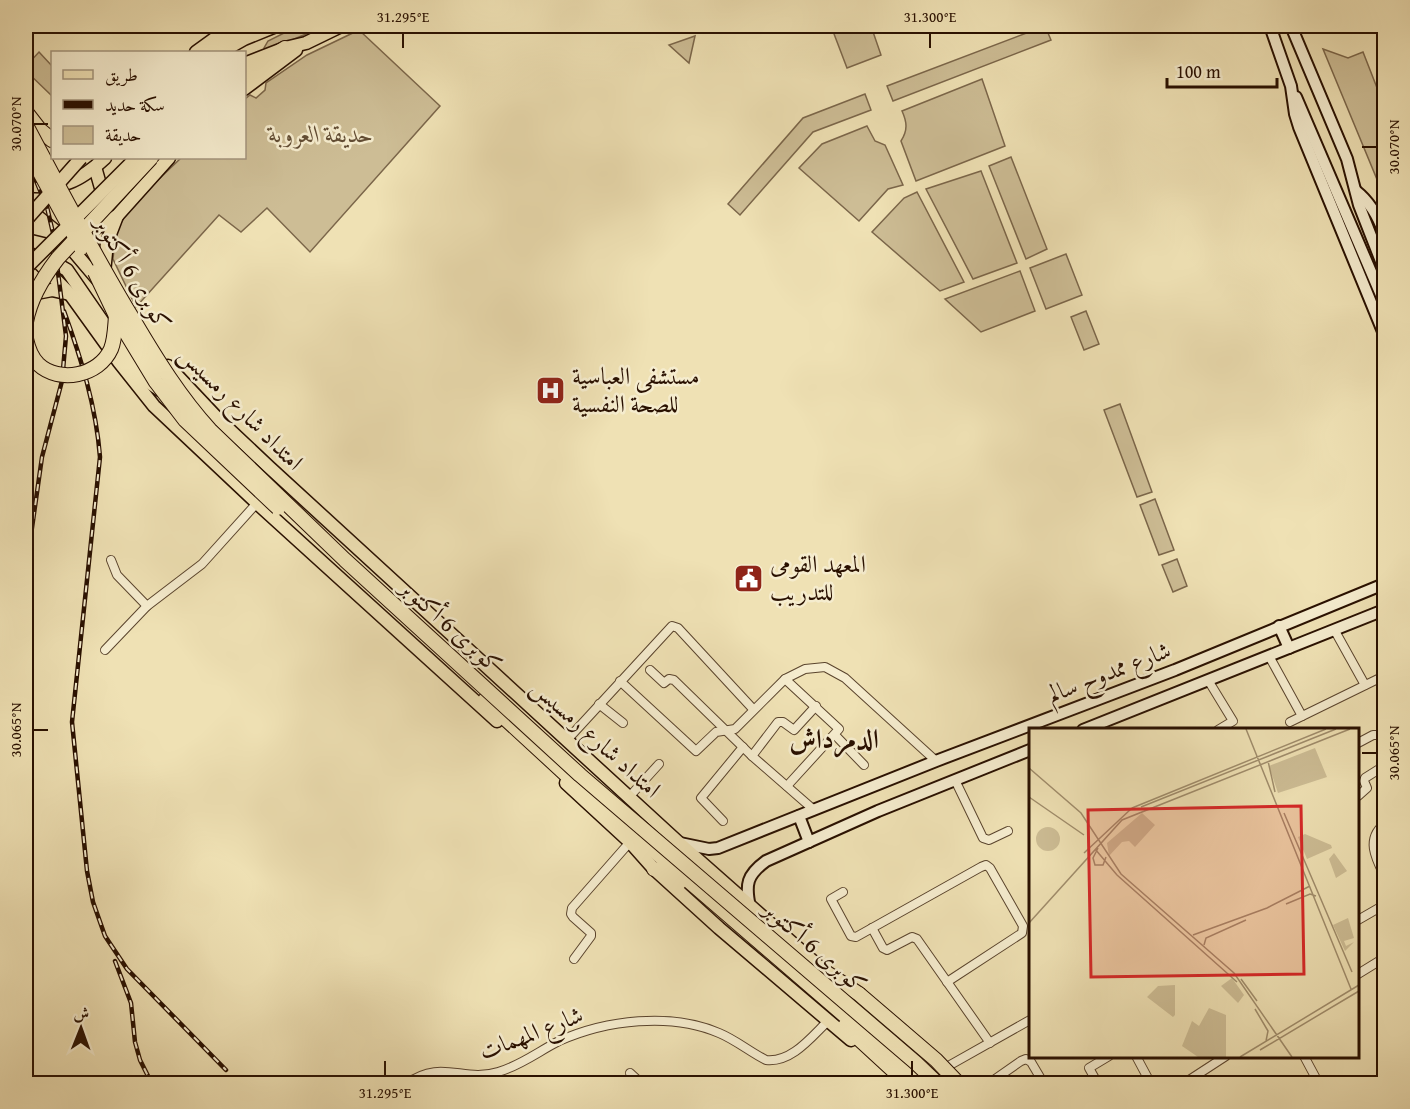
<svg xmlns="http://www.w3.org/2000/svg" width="1410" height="1109" viewBox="0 0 1410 1109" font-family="'Gentium Book Plus',Amiri,serif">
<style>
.green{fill:#cdbd95;stroke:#7b664a;stroke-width:1.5}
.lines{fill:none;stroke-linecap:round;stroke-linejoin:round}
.minor-casing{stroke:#5a442d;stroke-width:10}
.secondary-casing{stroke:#291000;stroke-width:14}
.primary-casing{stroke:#291000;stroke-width:15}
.trunk-casing{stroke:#291000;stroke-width:15}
.motorway-casing{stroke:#291000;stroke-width:16}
.minor{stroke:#f5ecce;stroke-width:8}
.secondary{stroke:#f5ecce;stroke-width:10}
.primary{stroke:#efe1b4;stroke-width:12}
.trunk{stroke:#efe1b4;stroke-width:12}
.motorway{stroke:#efe1b4;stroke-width:14}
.rail-casing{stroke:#291000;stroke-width:4.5}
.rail{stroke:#f5ecce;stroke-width:2;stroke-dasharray:7;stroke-linecap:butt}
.trunk-bridge-casing{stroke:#291000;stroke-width:15;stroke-linecap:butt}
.motorway-bridge-casing{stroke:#291000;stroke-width:16;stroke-linecap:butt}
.trunk-bridge{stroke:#efe1b4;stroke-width:12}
.motorway-bridge{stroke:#efe1b4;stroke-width:14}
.ticks{fill:none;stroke:#291000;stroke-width:2}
.labels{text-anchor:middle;stroke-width:5;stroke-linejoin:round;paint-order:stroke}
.park-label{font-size:24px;font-style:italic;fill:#624d34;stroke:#f5ecce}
.street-label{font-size:24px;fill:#291000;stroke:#f5ecce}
.poi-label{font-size:24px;fill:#291000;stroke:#f5ecce;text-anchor:start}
.quarter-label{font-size:27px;font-weight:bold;fill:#291000;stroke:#f5ecce}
.inset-road{fill:none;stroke:#a08d6c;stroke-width:1.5}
.view{fill:#d62828;fill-opacity:0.15;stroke:#d62828;stroke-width:3}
.inset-edge{fill:none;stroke:#291000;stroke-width:3}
.neatline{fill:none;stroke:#291000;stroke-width:2}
.ticks-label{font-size:15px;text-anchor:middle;fill:#291000}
</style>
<rect width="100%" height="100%" fill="#efe1b4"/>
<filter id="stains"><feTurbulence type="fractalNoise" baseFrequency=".00333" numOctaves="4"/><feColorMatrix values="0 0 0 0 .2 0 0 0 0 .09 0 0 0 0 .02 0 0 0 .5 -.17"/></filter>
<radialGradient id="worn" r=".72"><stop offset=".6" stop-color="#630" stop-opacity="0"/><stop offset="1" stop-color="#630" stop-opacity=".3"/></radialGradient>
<!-- green -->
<g class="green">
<path d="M298 26H325L266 51 264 48 268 41Z"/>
<path d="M831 26H871L881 55 847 68Z"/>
<path d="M1045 26 1051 40 893 101 887 86Z"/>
<path d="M359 30 440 106 310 252 267 208 241 232 219 215 136 307 113 259 116 228 119 222 137 200 181 158H244L245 99 250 95 256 98 265 90 266 83 307 55Z"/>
<path d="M695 36 689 63 669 45Z"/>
<path d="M1323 49 1348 58 1363 52 1381 98 1384 100V188L1381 189Z"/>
<path d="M39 52 52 66V96L26 71V66Z"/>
<path d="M982 79 1005 146 916 181 901 141C908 130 907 122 902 111Z"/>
<path d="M865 94 871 110 813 132 740 215 728 204 803 118Z"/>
<path d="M867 126 875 141 885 145 903 185 888 189 859 221 799 168 822 144Z"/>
<path d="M1011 157 1047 249 1026 259 989 166Z"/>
<path d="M981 171 1017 263 973 279 926 189Z"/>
<path d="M917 192 964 282 940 291 872 232 904 198Z"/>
<path d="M1066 254 1082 295 1046 309 1030 268Z"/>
<path d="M1020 271 1035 311 981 332 945 299Z"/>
<path d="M1086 311 1099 344 1084 350 1071 317Z"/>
<path d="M1120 404 1152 492 1137 497 1104 410Z"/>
<path d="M1155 499 1174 550 1159 555 1140 505Z"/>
<path d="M1177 559 1187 586 1173 592 1162 565Z"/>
</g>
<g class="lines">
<defs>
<g id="minor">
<path d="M111 560 117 575 147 606 202 564 257 503"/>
<path d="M1335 631 1365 685"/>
<path d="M105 650 147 606"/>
<path d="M1269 656 1302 716"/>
<path d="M650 670 664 683 669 679 674 680 752 756 814 810"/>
<path d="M785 679 839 729 787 786"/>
<path d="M1208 680 1233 721 1218 730"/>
<path d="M620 681 696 751 716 732 735 729 785 679 805 669 825 667 845 678 936 761"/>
<path d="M599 704 623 723"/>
<path d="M1290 722 1384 676"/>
<path d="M835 735 864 765"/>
<path d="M567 740 672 626 678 628 753 709"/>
<path d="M1358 743 1373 735H1384"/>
<path d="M752 756 778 722H783L794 730 816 706"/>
<path d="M955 780 983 838 989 840 1008 831"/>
<path d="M630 796 659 764"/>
<path d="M1358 796 1367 788 1364 781 1365 778 1384 766"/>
<path d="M723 821 701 798 743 747"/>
<path d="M1384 824C1366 839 1375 857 1384 875"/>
<path d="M843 892 831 899 851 936 856 937 981 867 986 865 990 868 1023 926 1022 933 947 982"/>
<path d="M1358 920 1384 905"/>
<path d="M872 928 883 948 887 950 912 937 917 939 990 1043"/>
<path d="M574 959 591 936V933L573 917 571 914 572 908 630 842"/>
<path d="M1358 974 1384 958"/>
<path d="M1136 1056 1151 1084"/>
<path d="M1304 1056 1319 1084"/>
<path d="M943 1069 1030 1020"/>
<path d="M630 1073 642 1084"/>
<path d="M406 1084C442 1058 463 1083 498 1072 520 1066 539 1051 559 1041 606 1020 671 1012 719 1033 736 1040 750 1052 766 1060 792 1063 812 1036 829 1020"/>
<path d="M988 1084 1021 1061 1026 1059 1031 1062 1044 1084"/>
<path d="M1098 1084 1089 1068 1109 1056"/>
<path d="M1183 1084 1226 1056"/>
</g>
<g id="secondary">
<path d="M1270 26 1291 86 1295 114 1299 127 1384 334"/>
<path d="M1291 26 1347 159 1359 205 1384 269"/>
<path d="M1296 97 1384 302"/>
<path d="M1356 191C1370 202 1378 216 1384 233"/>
<path d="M1279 626 1289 648"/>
<path d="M1083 730 1384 610"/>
<path d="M799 816 809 842"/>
<path d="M680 843 709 849 718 848 936 761 1175 670 1384 584"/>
<path d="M750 907C745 884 747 875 766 861L878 811 1030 750"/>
</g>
<g id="primary">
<path d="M26 207 59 234 98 280"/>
<path d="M26 250 70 294 119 362 154 406 257 503 497 721"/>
<path d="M168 366 218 419 269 467 679 843 832 978"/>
<path d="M566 783 630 842 654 869 719 928 851 1040"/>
<path d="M879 1019 949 1084"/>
</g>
<g id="trunk">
<path d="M196 52 232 26"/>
<path d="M221 52 244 39 276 26"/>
<path d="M244 64 285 48 306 43 341 26"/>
<path d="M244 89 296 50"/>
<path d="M95 167 101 188 110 198"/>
<path d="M26 185C62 190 79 182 105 158"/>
<path d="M26 226 59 234H72L96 228 117 216 169 158"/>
<path d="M26 256H43L67 270 131 363 147 381 160 390"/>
<path d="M104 273 107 242 117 216"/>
<path d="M26 295 52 290 70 294"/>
<path d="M189 406 218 419"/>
</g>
<g id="motorway">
<path d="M211 52 250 26"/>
<path d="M244 75 285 48"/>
<path d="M26 112 40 130 52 140"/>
<path d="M485 700 573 781 924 1084"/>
<path d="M654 869 665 872 679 883"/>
<path d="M827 973 859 994"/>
<path d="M845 1026 908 1084"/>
</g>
</defs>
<!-- minor casing -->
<use href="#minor" class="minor-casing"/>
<!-- secondary casing -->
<use href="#secondary" class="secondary-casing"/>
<!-- primary casing -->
<use href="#primary" class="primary-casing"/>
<!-- trunk casing -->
<use href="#trunk" class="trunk-casing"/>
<!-- motorway casing -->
<use href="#motorway" class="motorway-casing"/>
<!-- minor -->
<use href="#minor" class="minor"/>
<!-- secondary -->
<use href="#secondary" class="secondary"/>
<!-- primary -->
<use href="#primary" class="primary"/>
<!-- trunk -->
<use href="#trunk" class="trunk"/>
<!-- motorway -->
<use href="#motorway" class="motorway"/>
<defs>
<g id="rail">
<path d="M26 157 47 207 53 233 66 336 62 381 42 457 26 570"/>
<path d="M64 311C81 358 96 406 100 457L72 722 87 871 93 902 105 936 127 969 226 1070"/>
<path d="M115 961 131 1003 135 1042 140 1060 152 1084"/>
</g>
</defs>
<!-- rail casing -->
<use href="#rail" class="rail-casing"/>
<!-- rail -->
<use href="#rail" class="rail"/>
<defs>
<g id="trunk-bridge">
<path d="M26 220 81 158"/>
<path d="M26 268 136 158"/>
</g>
<g id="motorway-bridge">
<path d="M26 125C61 191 95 257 134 321 157 360 180 397 210 430L345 560 580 775 916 1063 938 1084"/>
<path d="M26 147 81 248"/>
<path d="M95 272 116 316 156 382 185 420 278 508"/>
<path d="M26 322C30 299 44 276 58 258L151 158"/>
<path d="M26 339C28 348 31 357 38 364 59 384 99 376 111 349 115 339 115 327 116 316"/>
<path d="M859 994 936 1060 959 1084"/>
</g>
</defs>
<!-- trunk-bridge casing -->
<use href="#trunk-bridge" class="trunk-bridge-casing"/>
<!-- motorway-bridge casing -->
<use href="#motorway-bridge" class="motorway-bridge-casing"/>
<!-- trunk-bridge -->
<use href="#trunk-bridge" class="trunk-bridge"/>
<!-- motorway-bridge -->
<use href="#motorway-bridge" class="motorway-bridge"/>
</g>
<!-- ticks -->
<path class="ticks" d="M403 48V33M930 48V33M33 124H48M1362 147H1377M33 730H48M1362 753H1377M385 1076V1061M912 1076V1061"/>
<!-- icons -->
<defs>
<symbol id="hospital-square" viewBox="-11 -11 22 22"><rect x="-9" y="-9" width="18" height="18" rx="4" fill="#8f2418" stroke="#f5ecce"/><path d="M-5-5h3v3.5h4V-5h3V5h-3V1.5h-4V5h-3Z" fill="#fff"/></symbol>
<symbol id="civic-square" viewBox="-11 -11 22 22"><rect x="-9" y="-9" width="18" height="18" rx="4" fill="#8f2418" stroke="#f5ecce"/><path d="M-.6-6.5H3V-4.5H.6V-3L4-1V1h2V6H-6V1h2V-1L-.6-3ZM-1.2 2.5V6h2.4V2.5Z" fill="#fff"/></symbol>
</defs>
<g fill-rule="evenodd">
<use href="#hospital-square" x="534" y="374" width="33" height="33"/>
<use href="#civic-square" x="732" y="562" width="33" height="33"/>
</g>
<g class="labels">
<!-- park labels -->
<g class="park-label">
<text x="321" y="142">حديقة العروبة</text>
</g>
<!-- street labels -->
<g class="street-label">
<text transform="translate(133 273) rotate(60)" y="8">كوبرى 6 أكتوبر</text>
<text transform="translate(241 408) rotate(45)" y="8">امتداد شارع رمسيس</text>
<text transform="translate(451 626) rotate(42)" y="8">كوبرى 6 أكتوبر</text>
<text transform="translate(1109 672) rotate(-21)" y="8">شارع ممدوح سالم</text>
<text transform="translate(596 738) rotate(42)" y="8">امتداد شارع رمسيس</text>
<text transform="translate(815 947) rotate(41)" y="8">كوبرى 6 أكتوبر</text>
<text transform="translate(531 1033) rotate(-21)" y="8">شارع المهمات</text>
</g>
<!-- poi labels -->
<g class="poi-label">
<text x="572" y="384">مستشفى العباسية<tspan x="572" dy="28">للصحة النفسية</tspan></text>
<text x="770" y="572">المعهد القومى<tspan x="770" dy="28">للتدريب</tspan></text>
</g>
<!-- quarter labels -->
<g class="quarter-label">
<text x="834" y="748">الدمرداش</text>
</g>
</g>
<!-- overview -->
<g transform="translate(1029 728)">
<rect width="330" height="330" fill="#efe1b4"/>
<path d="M286 20 298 49 249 65 240 38ZM113 85 126 97 106 119 100 113 93 114 80 128 78 115ZM7 111a12 12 0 1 1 24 0a12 12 0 1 1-24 0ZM276 106 302 117 303 120 278 131 269 109ZM305 125 318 143 307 150 300 131ZM319 190 325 210 315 213 317 218 325 214 316 223 304 197ZM203 250 215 267 209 275 192 258ZM146 257V287L144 289 118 269 129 258ZM180 280 197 287V329H169L153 318 163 293 170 298Z" fill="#cdbd95"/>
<path class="inset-road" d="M217 1 322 261M239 33 246 64M0 40 52 85 92 146 205 245 263 329M0 69 55 107M112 79 307 1M103 80 297 1M255 85 323 244M69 120 64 130 66 137H74L77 129M66 121 88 147 208 254M55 125 103 80M257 176 281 166 287 168M0 195 93 92 321 1M164 207 238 180 281 158M175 217 177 210 217 192M212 251 228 273M226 281 239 303 237 313M231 322 330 263M211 329 330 257"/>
<path class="view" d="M272 78 275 246 62 249 59 82Z"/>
<rect width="330" height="330" class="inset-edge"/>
</g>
<!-- margin -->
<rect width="1410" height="1109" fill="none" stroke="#efe1b4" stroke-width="66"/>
<!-- legend -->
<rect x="51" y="51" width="195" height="108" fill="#f5ecce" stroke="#a3947c" stroke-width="1.5"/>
<rect x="63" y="70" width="30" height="9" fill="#efe1b4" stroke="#a3947c" stroke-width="1.5"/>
<text x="105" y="81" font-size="18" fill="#291000">طريق</text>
<rect x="63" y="100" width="30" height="9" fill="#291000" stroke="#a3947c" stroke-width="1.5"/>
<text x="105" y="111" font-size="18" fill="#291000">سكة حديد</text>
<rect x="63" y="126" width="30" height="18" fill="#cdbd95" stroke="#a3947c" stroke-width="1.5"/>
<text x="105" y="141" font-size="18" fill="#291000">حديقة</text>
<!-- north arrow -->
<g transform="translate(81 1028) rotate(1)" stroke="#f5ecce" stroke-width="4.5" paint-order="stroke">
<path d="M0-4.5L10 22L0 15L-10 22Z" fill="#291000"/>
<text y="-9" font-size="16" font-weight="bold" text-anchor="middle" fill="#291000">ش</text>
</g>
<!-- scale -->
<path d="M1167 78v9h110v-9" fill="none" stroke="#291000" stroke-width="3"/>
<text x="1176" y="78" font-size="18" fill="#291000" stroke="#f5ecce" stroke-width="4.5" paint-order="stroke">100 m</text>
<rect x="33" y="33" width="1344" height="1043" class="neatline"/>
<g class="ticks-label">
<text x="403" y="22">31.295°E</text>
<text x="930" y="22">31.300°E</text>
<text transform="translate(16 124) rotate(-90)" y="5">30.070°N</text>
<text transform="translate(1394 147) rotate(-90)" y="5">30.070°N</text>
<text transform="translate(16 730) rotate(-90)" y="5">30.065°N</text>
<text transform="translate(1394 753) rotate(-90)" y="5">30.065°N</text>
<text x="385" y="1098">31.295°E</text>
<text x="912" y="1098">31.300°E</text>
</g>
<rect width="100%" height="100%" filter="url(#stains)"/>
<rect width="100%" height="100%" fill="url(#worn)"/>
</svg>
